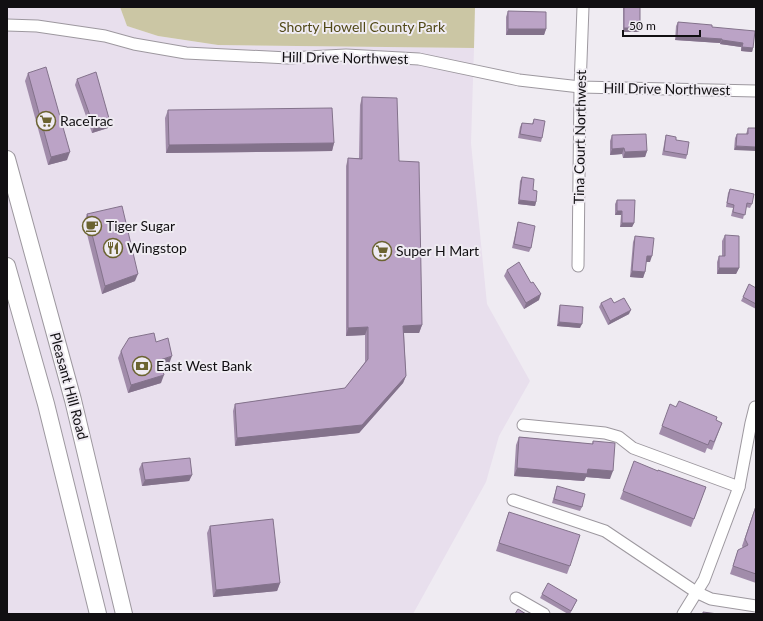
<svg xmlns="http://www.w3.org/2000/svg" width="763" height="621" viewBox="0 0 763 621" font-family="Lato,sans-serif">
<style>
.built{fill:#e8dfed}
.green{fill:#cbc6a4}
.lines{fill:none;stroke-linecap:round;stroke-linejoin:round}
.minor-casing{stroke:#9d989f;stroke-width:13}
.highway-casing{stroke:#9d989f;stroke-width:18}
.minor{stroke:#fff;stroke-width:11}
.highway{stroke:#fff;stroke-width:16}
.wall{fill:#a18caa}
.shaded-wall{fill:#83728b}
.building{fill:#bba3c6;stroke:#83728b}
.labels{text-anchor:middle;stroke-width:4;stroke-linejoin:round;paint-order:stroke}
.park-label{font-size:14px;fill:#514917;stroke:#efebf2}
.street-label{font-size:14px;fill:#110f12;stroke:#efebf2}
.poi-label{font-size:14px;fill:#110f12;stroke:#efebf2;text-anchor:start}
</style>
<rect width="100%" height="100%" fill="#efebf2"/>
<!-- built -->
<path class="built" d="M7 7H120L127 26 158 36 218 45 474 48 471 143 487 304 530 381 499 436 486 482 413 614H7Z"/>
<!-- green -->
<path class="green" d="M120 7H475L474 48 218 45 158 36 127 26Z"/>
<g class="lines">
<defs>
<g id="minor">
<path d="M7 25 37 26 105 36 134 44 186 53 288 58 346 55 419 59 519 80 580 87 756 91"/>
<path d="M578 266 580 87 583 7"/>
<path d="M523 425 605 433 619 437 633 448 739 487"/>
<path d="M513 500 605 531 696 592 711 599 756 606"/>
<path d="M516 598 544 614"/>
<path d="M683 614 704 580 739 487 751 423 755 407"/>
</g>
<g id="highway">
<path d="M7 159 73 400 124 614"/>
<path d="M7 266 46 404 98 614"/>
</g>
</defs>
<!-- minor casing -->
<use href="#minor" class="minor-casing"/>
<!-- highway casing -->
<use href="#highway" class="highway-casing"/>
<!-- minor -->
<use href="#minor" class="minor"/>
<!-- highway -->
<use href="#highway" class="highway"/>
</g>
<!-- wall -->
<g class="wall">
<path d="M623 7H640V28L639 32H623Z"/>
<path d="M508 11 546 29 544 35H506V17Z"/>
<path d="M678 22 712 27 753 48 752 52 741 51V47L720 44V43L675 40 676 26Z"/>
<path d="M28 73 67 160 48 165 25 81Z"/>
<path d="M77 79 108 128 92 133 75 85Z"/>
<path d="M362 97 399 161 422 325 419 333H404L406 376 403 383 359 433 235 446 233 411 235 404 345 388 365 362V335L346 336V166L348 158H359L360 105Z"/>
<path d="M168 110 334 143 332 151 166 153 165 118Z"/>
<path d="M534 119 542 138 541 142 518 138 520 127 522 123 532 124Z"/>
<path d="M748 128H756L734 150 735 138 737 134H746Z"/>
<path d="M612 135 647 151 645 157 623 158 622 154 610 155V141Z"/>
<path d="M666 135 676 140 687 155 686 159 662 155 665 139Z"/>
<path d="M522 177 533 190 536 202 535 206 518 204 520 181Z"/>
<path d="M730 189 752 204 750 208 746 207 743 219 731 216 733 208 726 207 728 193Z"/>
<path d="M617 200 634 223 632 227H620L621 215H615V204Z"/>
<path d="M87 214 135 281 102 294 84 222Z"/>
<path d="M518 222 531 248 529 252 512 248 517 226Z"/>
<path d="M725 235 739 268 736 274H717V262L719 256H722V241Z"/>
<path d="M635 236 650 262H646L645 272 643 278 630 277 633 242Z"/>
<path d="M507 270 539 300 524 309 504 276Z"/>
<path d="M756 288V309L741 301 743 297Z"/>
<path d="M601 303H614L629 314 608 325 599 307Z"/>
<path d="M560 305 580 328 557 326 559 309Z"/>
<path d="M156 342 169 364 162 366 161 383 128 393 118 358 121 351Z"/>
<path d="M676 407 722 423 712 450 707 448 705 453 659 434 662 426Z"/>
<path d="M519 437 592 444 593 441 610 479 586 477 584 481 514 476 516 445Z"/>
<path d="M142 463 192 475 189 481 142 486 139 469Z"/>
<path d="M557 486 582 507 580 511 552 503Z"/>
<path d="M706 487 691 527 620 499 623 491Z"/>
<path d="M756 505V583L730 574 738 550 743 548 742 546Z"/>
<path d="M509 512 570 566 567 574 496 551Z"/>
<path d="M210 526 280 583 277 591 213 597 207 533Z"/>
<path d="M542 594 577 600 570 614H568L540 598Z"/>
</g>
<!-- shaded-wall -->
<g class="shaded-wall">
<path d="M624 28H640L639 32H623Z"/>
<path d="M508 29H546L544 35H506Z"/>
<path d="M677 36 722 39 720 43 675 40Z"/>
<path d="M722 40 743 43 741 47 720 44Z"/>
<path d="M742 47 753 48 752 52 741 51Z"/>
<path d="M110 122 108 128 92 133 94 127Z"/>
<path d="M334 143 332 151 166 153 169 145Z"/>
<path d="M736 146 756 147V151L734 150Z"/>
<path d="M624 148 622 154 610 155 612 149Z"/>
<path d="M647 151 645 157 623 158 625 152Z"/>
<path d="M70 152 67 160 48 165 51 157Z"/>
<path d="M519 200 536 202 535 206 518 204Z"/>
<path d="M617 211H622L621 215H615Z"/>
<path d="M622 223H634L632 227H620Z"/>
<path d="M647 256H652L650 262H645Z"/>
<path d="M719 268H739L736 274H717Z"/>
<path d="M632 271 645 272 643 278 630 277Z"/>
<path d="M138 274 135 281 102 294 105 286Z"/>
<path d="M541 294 539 300 524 309 526 303Z"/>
<path d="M631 310 629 314 608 325 610 321Z"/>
<path d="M559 322 582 324 580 328 557 326Z"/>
<path d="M422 325 419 333H401L403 326Z"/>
<path d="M368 327 365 335 346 336 348 328Z"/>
<path d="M172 356 169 364 157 367 160 360Z"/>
<path d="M164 375 161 383 128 393 131 385Z"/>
<path d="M406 376 403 383 359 433 235 446 237 438Z"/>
<path d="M517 468 588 469 613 471 610 479 586 477 584 481 514 476Z"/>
<path d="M192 475 189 481 142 486 145 480Z"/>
<path d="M280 583 277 591 213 597 216 590Z"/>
</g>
<!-- building -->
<g class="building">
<rect x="624" y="7" width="16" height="21"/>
<path d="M508 11 546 12V29H508Z"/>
<path d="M678 22 712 25V27L755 31 753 48 742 47 743 43 722 40V39L677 36Z"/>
<path d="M46 67 70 152 51 157 28 73Z"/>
<path d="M96 72 110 122 94 127 77 79Z"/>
<path d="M362 97 397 98 399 161 419 162 422 325 403 326 406 376 362 425 237 438 235 404 345 388 368 359V327L348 328V158L362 159Z"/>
<path d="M332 108 334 143 169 145 168 110Z"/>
<path d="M534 119 545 121 542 138 520 134 522 123 533 124Z"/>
<path d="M748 128H756V147L736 146 737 134H748Z"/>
<path d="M646 134 647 151 625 152 624 148 612 149V135Z"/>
<path d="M666 135 676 137V140L689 142 687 155 664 151Z"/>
<path d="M522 177 534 179 533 190 537 191 536 202 519 200Z"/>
<path d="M730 189 754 194 752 204 747 203 745 215 733 212 734 205 727 203Z"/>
<path d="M617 200H635L634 223H622V211H617Z"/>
<path d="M122 206 138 274 105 286 87 214Z"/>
<path d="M518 222 535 226 531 248 514 244Z"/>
<path d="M725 235 739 236V268H719V256H725Z"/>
<path d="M635 236 654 238 652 256H647L645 272 632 271Z"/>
<path d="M519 262 531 283 533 282 541 294 526 303 507 270Z"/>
<path d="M749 284 756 288V304L743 297Z"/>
<path d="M611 298 614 303 624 298 631 310 610 321 601 303Z"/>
<path d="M560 305 583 307 582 324 559 322Z"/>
<path d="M154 333 156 342 168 338 172 356 160 360 164 375 131 385 121 351 129 338Z"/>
<path d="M679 401 717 417 716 420 722 423 714 442 710 440 708 445 662 426 670 404 676 407Z"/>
<path d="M519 437 593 444V441L615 443 613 471 588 469 587 474 517 468Z"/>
<path d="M190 458 192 475 145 480 142 463Z"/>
<path d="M634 461 658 471V470L706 487 694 519 623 491Z"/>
<path d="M557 486 585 494 582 507 554 499Z"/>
<path d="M756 506V574L733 566 738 550 748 545 745 539Z"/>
<path d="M509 512 580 535 570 566 499 543Z"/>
<path d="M273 519 280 583 216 590 210 526Z"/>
<path d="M548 583 577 600 571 611 542 594Z"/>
<path d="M518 609 526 614H515Z"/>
<path d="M703 612 718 614H703Z"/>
</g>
<!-- icons -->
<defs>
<symbol id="supermarket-ring" viewBox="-11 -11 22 22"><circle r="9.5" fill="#efebf2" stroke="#6b6330" stroke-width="1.5"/><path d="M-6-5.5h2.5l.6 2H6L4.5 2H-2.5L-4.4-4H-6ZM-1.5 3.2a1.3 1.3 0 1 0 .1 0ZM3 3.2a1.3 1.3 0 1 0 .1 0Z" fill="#6b6330"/></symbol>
<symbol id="cafe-ring" viewBox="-11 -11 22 22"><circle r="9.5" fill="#efebf2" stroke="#6b6330" stroke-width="1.5"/><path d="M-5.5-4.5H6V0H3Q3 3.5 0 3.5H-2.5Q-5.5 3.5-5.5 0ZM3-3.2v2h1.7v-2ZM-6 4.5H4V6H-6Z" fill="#6b6330"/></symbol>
<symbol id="restaurant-ring" viewBox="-11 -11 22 22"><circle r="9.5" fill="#efebf2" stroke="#6b6330" stroke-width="1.5"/><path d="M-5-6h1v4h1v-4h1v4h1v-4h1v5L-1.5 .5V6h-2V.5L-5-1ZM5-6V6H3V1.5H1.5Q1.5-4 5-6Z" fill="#6b6330"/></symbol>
<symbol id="bank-ring" viewBox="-11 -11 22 22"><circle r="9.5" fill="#efebf2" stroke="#6b6330" stroke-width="1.5"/><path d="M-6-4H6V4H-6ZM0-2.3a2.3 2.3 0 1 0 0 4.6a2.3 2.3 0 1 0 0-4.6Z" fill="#6b6330"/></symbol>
</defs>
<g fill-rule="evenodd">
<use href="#supermarket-ring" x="35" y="110" width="22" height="22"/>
<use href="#cafe-ring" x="81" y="215" width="22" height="22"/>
<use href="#restaurant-ring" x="102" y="237" width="22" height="22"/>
<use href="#supermarket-ring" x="371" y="240" width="22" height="22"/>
<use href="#bank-ring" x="131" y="355" width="22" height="22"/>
</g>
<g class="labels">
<!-- park labels -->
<g class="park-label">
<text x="362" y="32">Shorty Howell County Park</text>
</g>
<!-- street labels -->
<g class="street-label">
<text transform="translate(345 58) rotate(1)" y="5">Hill Drive Northwest</text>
<text transform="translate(667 89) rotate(1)" y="5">Hill Drive Northwest</text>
<text transform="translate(580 137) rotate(-89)" y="5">Tina Court Northwest</text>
<text transform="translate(69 386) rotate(75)" y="5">Pleasant Hill Road</text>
</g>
<!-- poi labels -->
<g class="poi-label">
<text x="60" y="126">RaceTrac</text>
<text x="106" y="231">Tiger Sugar</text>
<text x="127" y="253">Wingstop</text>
<text x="396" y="256">Super H Mart</text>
<text x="156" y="371">East West Bank</text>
</g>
</g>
<!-- border -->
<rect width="763" height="621" fill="none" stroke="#110f12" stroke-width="16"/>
<!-- scale -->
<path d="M623 30v6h77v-6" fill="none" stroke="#110f12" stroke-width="2"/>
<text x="629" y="30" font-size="12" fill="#110f12" stroke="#efebf2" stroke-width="3" paint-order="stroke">50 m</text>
</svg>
